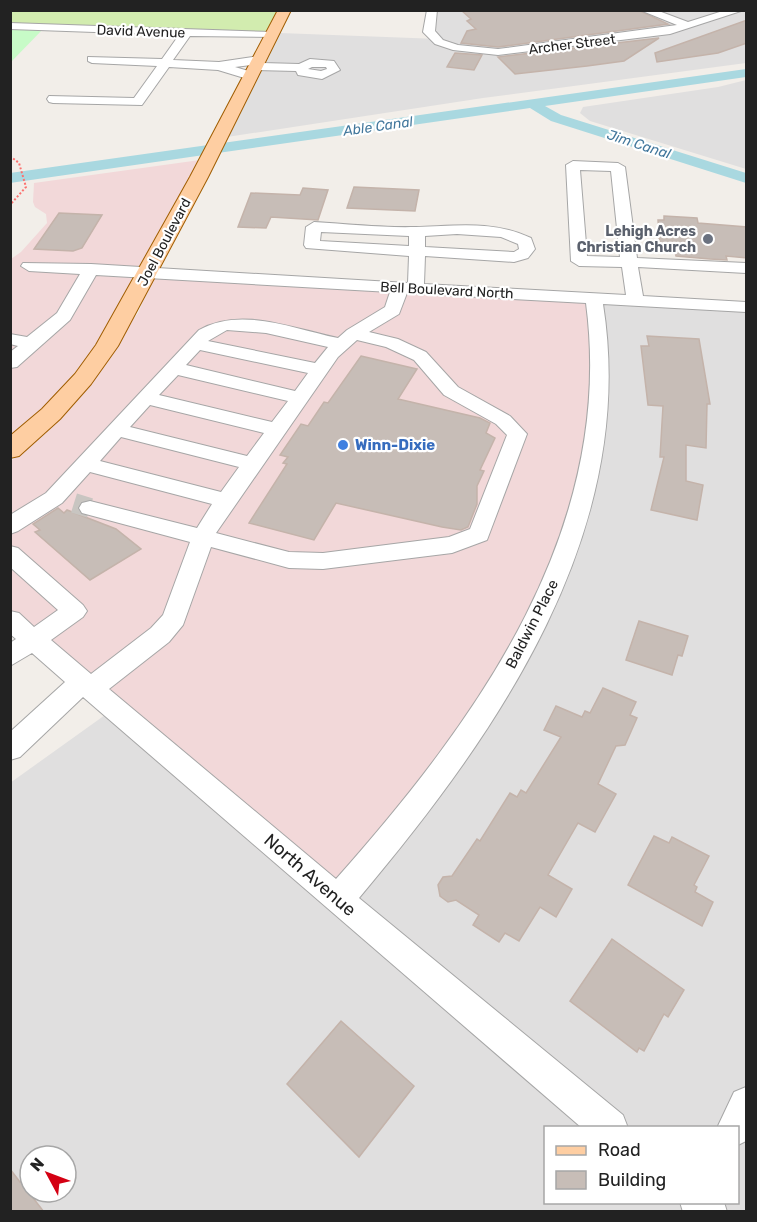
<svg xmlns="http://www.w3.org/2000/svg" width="757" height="1222" viewBox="0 0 757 1222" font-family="Rubik,sans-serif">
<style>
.residential{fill:#e0dfdf;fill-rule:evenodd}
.commercial{fill:#f2d8d9}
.grass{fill:#d2ecaf}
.park{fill:#c7fbc7}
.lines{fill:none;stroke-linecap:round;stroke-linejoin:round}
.canal{fill:#a9d8e0;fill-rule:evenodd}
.building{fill:#c7bdb7;stroke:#c4b3aa;stroke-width:1.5}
.minor-tunnel{stroke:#c8c5c1;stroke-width:20;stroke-dasharray:20 10;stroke-linecap:butt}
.minor-casing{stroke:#a6a6a6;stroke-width:2}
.major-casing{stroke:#a05d00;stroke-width:2}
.path{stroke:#fc716f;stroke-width:2;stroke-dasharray:2 2;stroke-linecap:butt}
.minor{fill:#fff;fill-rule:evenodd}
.major{fill:#fecea2;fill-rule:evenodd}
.worship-dot{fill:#6b7280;stroke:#fff;stroke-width:2}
.shop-dot{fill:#3f7fe0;stroke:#fff;stroke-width:2}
.labels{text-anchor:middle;stroke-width:4.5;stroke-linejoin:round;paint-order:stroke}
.far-street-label{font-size:14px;fill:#222;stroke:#fff}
.far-water-label{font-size:14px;font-style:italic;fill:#42779c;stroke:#fff}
.far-worship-label{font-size:14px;font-weight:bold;fill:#5b616d;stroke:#fff;text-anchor:end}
.shop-label{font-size:15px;font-weight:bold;fill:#366cbe;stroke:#fff;text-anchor:start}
.street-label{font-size:15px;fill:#222;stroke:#fff}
.near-street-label{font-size:18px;fill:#222;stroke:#fff}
</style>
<rect width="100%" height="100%" fill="#f2eee9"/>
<!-- residential -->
<g class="residential">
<path d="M431 11H746V63L483 98 227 137 280 33 439 39 426 25Z"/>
<path d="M746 80V169L590 121 580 113 583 107 718 87Z"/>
<path d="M601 303 746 311V1211H11L10 783 112 710ZM546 1128H738V1202H546ZM30 1156H66V1192H30Z"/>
</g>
<!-- commercial -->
<g class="commercial">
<path d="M200 160 107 329 73 377 42 411 11 440V259L21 252 47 223 46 214 35 207 33 202 34 183Z"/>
<path d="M154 276 601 303 581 536 355 895 11 622V461L25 449 131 322 138 313Z"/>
</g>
<!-- grass -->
<path class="grass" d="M10 11H279L267 33 11 24Z"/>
<!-- park -->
<path class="park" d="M11 26 44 28 11 62Z"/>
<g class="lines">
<!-- canal -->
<path class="canal" d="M746 69V77L545 106 561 115 746 173V183L551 121 530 108 10 183V173Z"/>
</g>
<!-- building -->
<g class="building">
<path d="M461 10H638L668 24 498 47 461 43 467 31 476 29 467 21 471 19Z"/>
<path d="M747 20V43L718 53 657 62 655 53Z"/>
<path d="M659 38 624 61 587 66 515 74 498 57Z"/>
<path d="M455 53 482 55 474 70 447 67Z"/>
<path d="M354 187 419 190 415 211 347 208Z"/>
<path d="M303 188 328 190 318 220 271 217 266 228 238 227 251 193 300 195Z"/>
<path d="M59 213 102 215 82 248 73 251 34 249Z"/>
<path d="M664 216 697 218 698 223 747 227V258L726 256 727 260 710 259 676 256 675 252 660 251 658 220H664Z"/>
<path d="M647 336 699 339 710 404H707L706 448 686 445V481L703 485 697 520 651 510 664 457H660L663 406 648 405 641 346H649Z"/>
<path d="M361 356 417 369 398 399 480 418 490 423 486 433 495 438 480 470 484 471 477 486V504L468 527 461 530 442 527 336 503 314 540 249 523 287 464 283 463 288 457 280 455 301 424 308 426 324 402 328 403Z"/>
<path d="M58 508 64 513 67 510 116 529 141 549 90 580 35 532 40 530 33 524Z"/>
<path d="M639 621 688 636 682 656 678 655 672 675 626 660Z"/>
<path d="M603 688 636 702 630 715 637 718 625 745 616 746 598 784 616 794 595 832 578 823 548 875 572 889 556 917 540 907 519 941 505 933 499 942 473 925 479 915 456 900 448 902 440 896 438 885 443 877 452 876 477 839 480 841 510 793 517 797 521 790 526 793 561 737 544 730 556 706 582 717 585 711 590 713Z"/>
<path d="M654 836 669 843 672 837 709 856 694 885 697 887 695 892 713 902 702 926 628 885Z"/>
<path d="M612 939 684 990 668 1017 664 1014 644 1051 639 1048 637 1052 570 1001Z"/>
<path d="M341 1021 414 1086 359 1157 287 1084Z"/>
<path d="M10 1169 20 1182 30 1172V1194L44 1212H10Z"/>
</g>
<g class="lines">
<!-- minor-tunnel -->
<path class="minor-tunnel" d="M74 503 90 508"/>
<defs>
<g id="minor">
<path d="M427 10H437L435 31 443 40 458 45 498 49 677 25 640 10H656L688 22 726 10H744L670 34 498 55 453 50 435 44 423 32Z"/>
<path d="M10 23 272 32 276 33V37L190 36 173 60 219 62 259 56 265 60 262 63 299 64 310 59 334 61 340 70 322 79 298 75 296 71 256 70 252 69 251 65 235 67 255 73 257 76 251 80 218 70 169 67 142 105 53 103 49 102 47 99 49 96 134 98 157 66 92 63 88 61V57L162 59 179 35 10 29ZM312 67H326L327 69 321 71 308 69Z"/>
<path d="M573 161 618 163 625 167 637 258 746 263V273L638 267 643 296 746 302V312L603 304C639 531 498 733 359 898L623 1115 628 1128H582L83 697 20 757 10 760V732L65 682 32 653 10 666V643L16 639 10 634V611L19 613 34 627 58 610 10 567V546L18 548 83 605 87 611 83 617 51 640 91 674 151 628 163 615 190 542 82 513 79 508 82 503 90 501 197 528 212 504 90 472 62 503 18 531 10 534V515L46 493 199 330C241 306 294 329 338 338L347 330 385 307 390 292 96 275 70 320 17 367 10 368V352L18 346 10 344V334L27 337 57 313 80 274 29 271 21 266 23 263 91 264 408 283 409 256 306 248 304 245 306 227 314 222C348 224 383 228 416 227 456 226 493 220 531 238L535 249 528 258 514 262 425 256 424 284 626 295 622 267 579 266 571 261 566 165ZM580 170 611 171 620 257 587 256ZM321 232 409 236V246L320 241ZM457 234 501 237 518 244 519 249 514 252 425 247V236ZM407 293 586 303C616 529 478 719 336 879L109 689 169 642 183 625 211 547 289 568 323 569 452 553 487 540 527 434 510 416 458 387 426 352 398 339 369 332 399 314ZM227 330 266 333 328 347 315 363 208 341ZM357 340 386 347 414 360 444 395 496 424 507 435 470 529 449 537 323 553 289 552 216 533 338 357ZM200 350 308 373 295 391 186 365ZM178 375 288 401 272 422 159 395ZM150 405 264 433 247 456 130 427ZM121 437 239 467 221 492 100 461Z"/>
<path d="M746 1087V1141L738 1145V1128H717L734 1092Z"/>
<path d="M680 1202H724L727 1212H683Z"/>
</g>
<path id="major" d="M278 10H291L208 177 118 346 91 384 60 419 19 456 10 458V436L42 409 75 374 96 345 190 177Z"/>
</defs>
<!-- minor casing -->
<use href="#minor" class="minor-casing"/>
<!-- major casing -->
<use href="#major" class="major-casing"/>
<!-- path -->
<path class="path" d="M10 156 19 163 26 187 10 205"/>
<!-- minor -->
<use href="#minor" class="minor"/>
<!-- major -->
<use href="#major" class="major"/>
</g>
<!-- markers -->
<circle class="worship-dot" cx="708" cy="239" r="6"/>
<circle class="shop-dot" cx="343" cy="445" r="6"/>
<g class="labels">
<!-- far-street labels -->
<g class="far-street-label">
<text transform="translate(141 31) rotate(2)" y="5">David Avenue</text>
<text transform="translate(572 44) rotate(-7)" y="5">Archer Street</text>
<text transform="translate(164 242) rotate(-62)" y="5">Joel Boulevard</text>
<text transform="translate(447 290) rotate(3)" y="5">Bell Boulevard North</text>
</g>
<!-- far-water labels -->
<g class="far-water-label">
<text transform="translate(378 126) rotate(-8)" y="5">Able Canal</text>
<text transform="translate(639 144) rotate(18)" y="5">Jim Canal</text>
</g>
<!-- far-worship labels -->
<g class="far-worship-label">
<text x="696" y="236">Lehigh Acres<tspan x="696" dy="16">Christian Church</tspan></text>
</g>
<!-- shop labels -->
<g class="shop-label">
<text x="355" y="450">Winn-Dixie</text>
</g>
<!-- street labels -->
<g class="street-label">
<text transform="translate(532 624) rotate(-63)" y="5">Baldwin Place</text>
</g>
<!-- near-street labels -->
<g class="near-street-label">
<text transform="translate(310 875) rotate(41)" y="6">North Avenue</text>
</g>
</g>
<!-- border -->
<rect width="757" height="1222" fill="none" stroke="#222222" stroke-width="24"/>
<!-- legend -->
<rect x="544" y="1126" width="195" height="78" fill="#ffffff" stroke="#a7a7a7" stroke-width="1.5"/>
<rect x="556" y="1146" width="30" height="9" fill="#fecea2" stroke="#a7a7a7" stroke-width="1.5"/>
<text x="598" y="1156" font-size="18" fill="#222222">Road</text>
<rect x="556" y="1171" width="30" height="18" fill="#c7bdb7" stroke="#a7a7a7" stroke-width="1.5"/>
<text x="598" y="1186" font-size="18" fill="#222222">Building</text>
<!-- north arrow -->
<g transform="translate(48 1174) rotate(311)"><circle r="28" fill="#ffffff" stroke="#a7a7a7" stroke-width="1.5"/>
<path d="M0-4.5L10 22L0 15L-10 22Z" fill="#d40013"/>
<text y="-9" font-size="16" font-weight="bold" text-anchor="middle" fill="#222222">N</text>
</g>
</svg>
